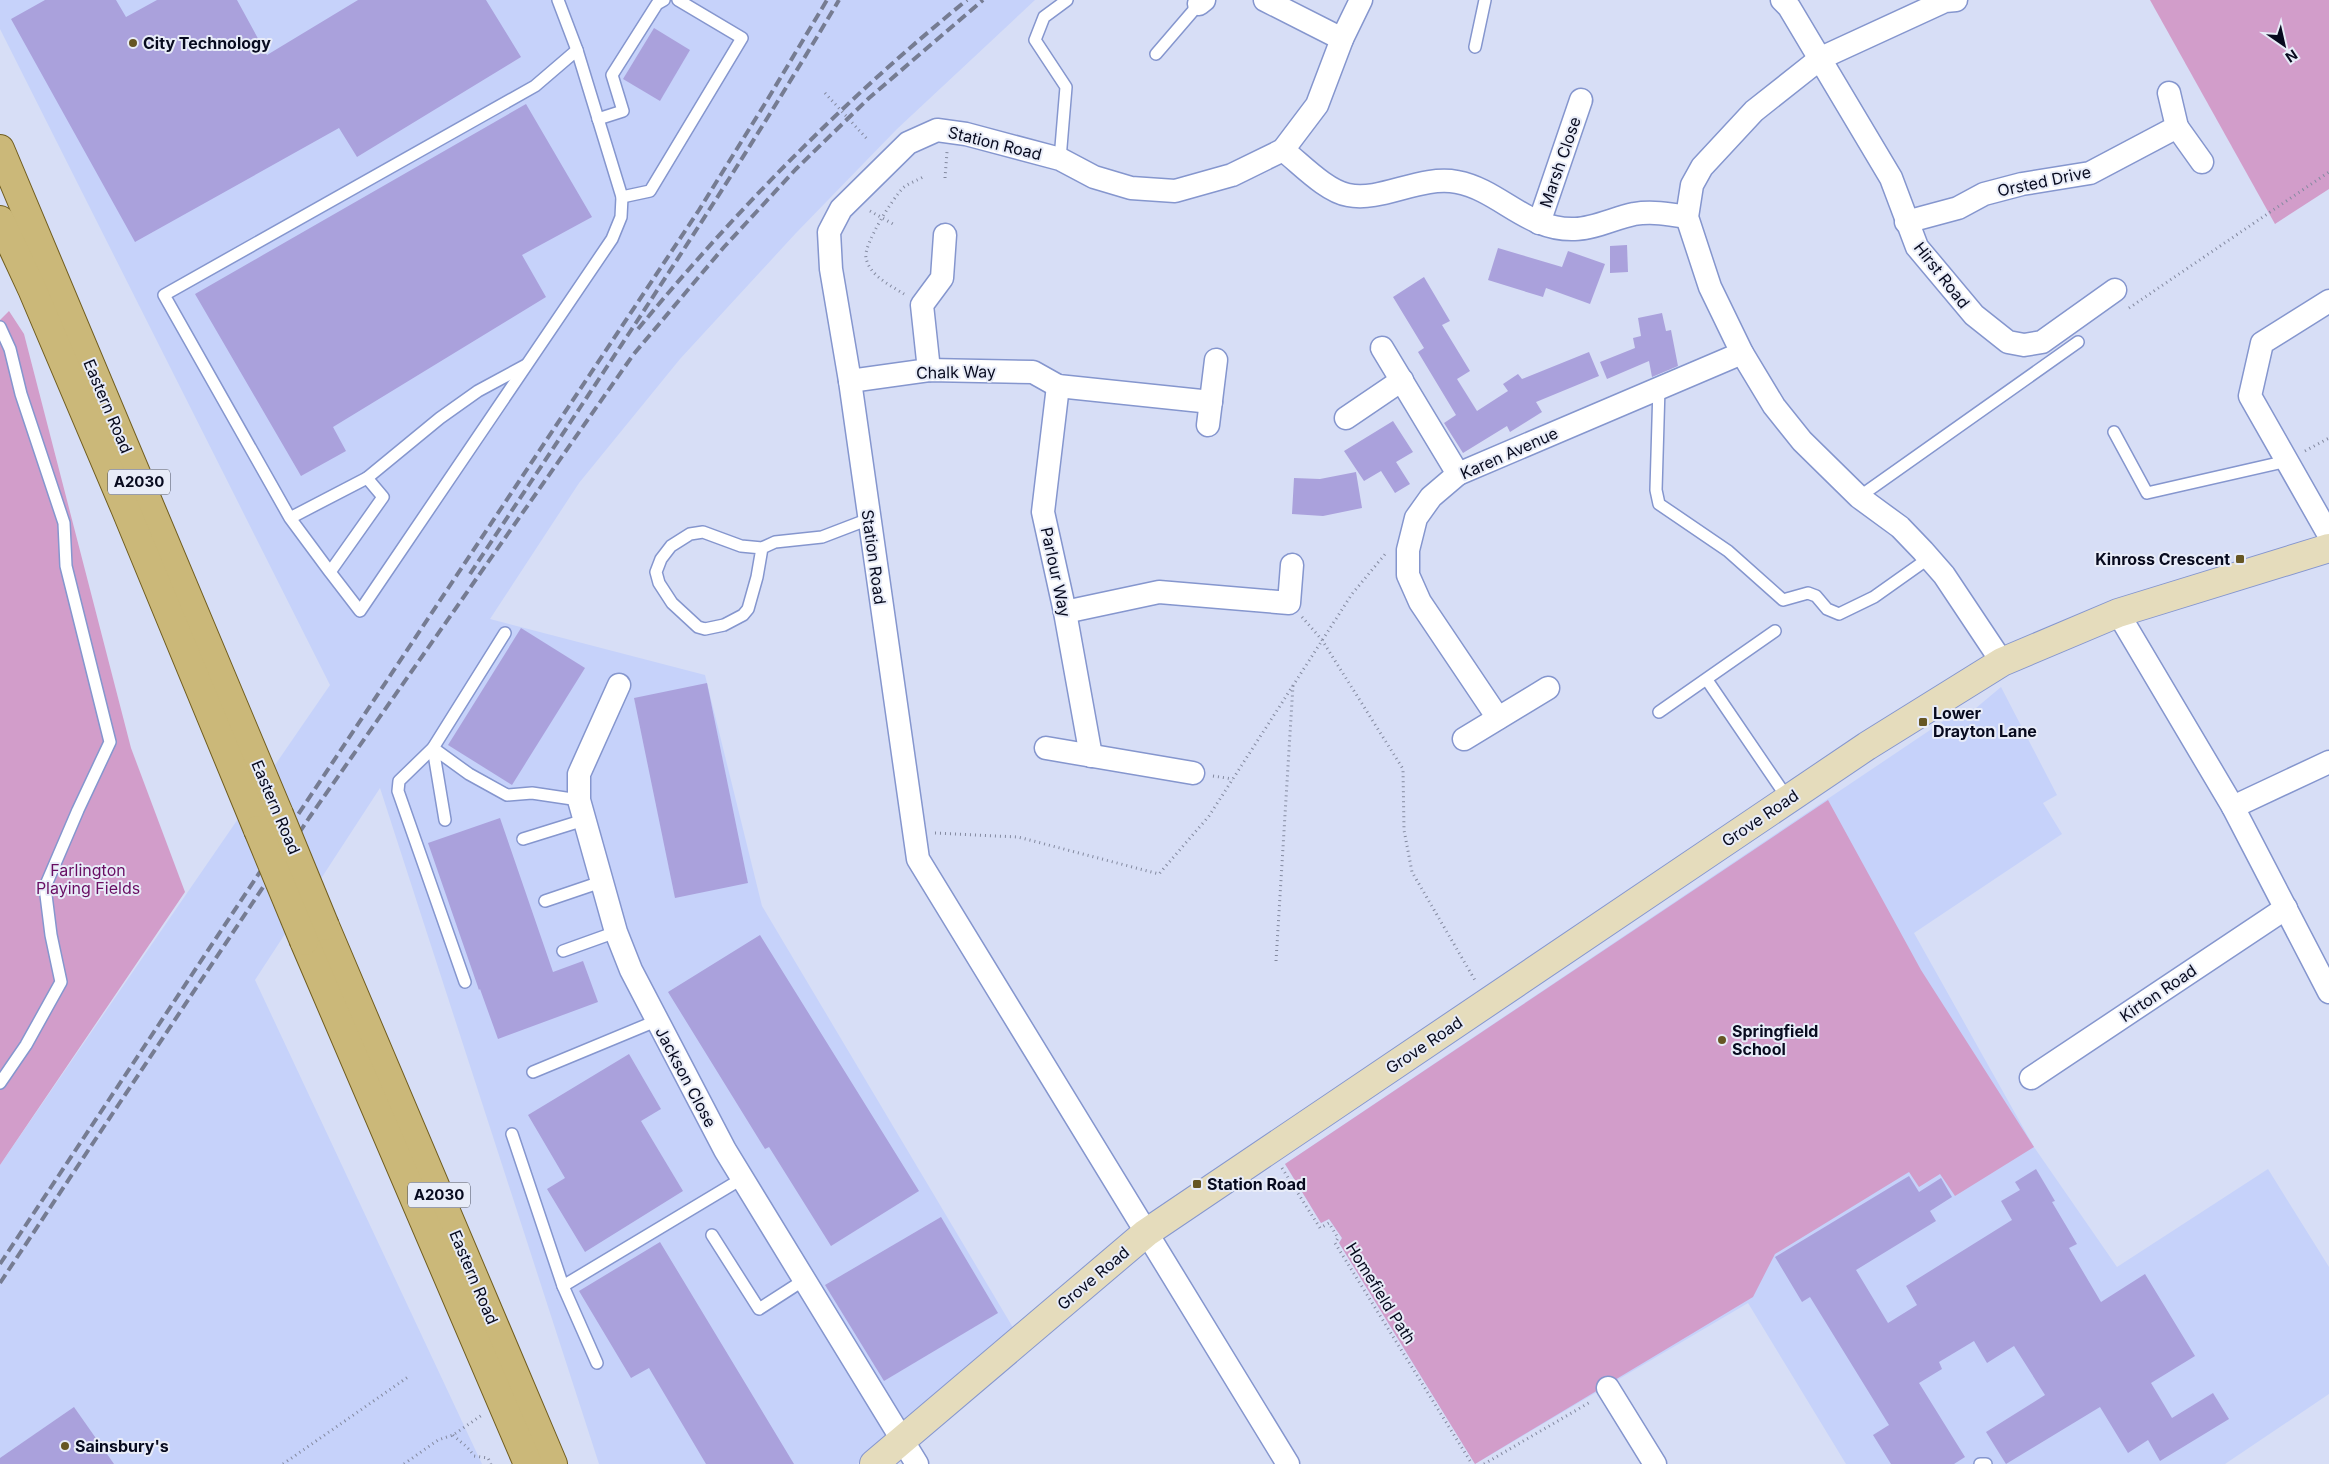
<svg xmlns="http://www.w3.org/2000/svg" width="2329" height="1464" viewBox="0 0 2329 1464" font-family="Inter,sans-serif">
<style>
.built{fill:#c6d2fa}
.green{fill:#d29dca}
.building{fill:#aaa1dc}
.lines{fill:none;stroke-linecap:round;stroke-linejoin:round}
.lane-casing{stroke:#8596ce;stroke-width:14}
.street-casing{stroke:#8596ce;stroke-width:25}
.secondary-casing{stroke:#8596ce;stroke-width:30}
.primary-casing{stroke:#705d1f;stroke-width:30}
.path{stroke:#83899f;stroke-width:3;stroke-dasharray:1 4;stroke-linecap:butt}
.lane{stroke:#fff;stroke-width:11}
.street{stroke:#fff;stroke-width:22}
.secondary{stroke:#e5dcbc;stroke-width:28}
.primary{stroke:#cbb879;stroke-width:28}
.rail{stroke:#767c92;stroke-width:4;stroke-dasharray:10 5;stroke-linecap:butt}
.primary-bridge-casing{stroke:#705d1f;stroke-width:30;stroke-linecap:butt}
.path-bridge{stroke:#83899f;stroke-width:3;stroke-dasharray:1 4;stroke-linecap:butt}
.primary-bridge{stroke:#cbb879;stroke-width:28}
.poi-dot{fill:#665623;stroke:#e8ecf8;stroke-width:2}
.labels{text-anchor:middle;stroke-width:4;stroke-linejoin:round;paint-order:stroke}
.shield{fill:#e8ecf8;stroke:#4a4e5f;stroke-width:1}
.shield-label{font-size:15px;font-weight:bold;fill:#070a1e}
.poi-label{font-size:16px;font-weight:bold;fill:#070a1e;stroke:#e8ecf8;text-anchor:start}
.street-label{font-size:16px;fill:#070a1e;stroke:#e8ecf8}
.park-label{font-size:16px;fill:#680d62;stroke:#e8ecf8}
</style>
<rect width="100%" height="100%" fill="#d7def6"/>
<!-- built -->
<g class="built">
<path d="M0 0H1035L897 129 796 233 680 359 579 483 490 619 705 675 762 906 1015 1331 857 1464H599L380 788 255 980 482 1464H0V1165L330 685 0 29Z"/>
<path d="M2001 687 2057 795 2043 803 2062 834 1914 933 2034 1147 2117 1267 2268 1169 2329 1267V1394L2225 1464H1846L1748 1303 1475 1464 1339 1243 1342 1238 1329 1219 1321 1223 1285 1164 1948 718 1976 708Z"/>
</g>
<!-- green -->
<g class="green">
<path d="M2150 0H2329V189L2275 224Z"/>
<path d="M9 311 24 334 131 748 185 892 0 1165V320Z"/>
<path d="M1828 800 1921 970 2034 1147 1955 1196 1940 1174 1919 1187 1909 1172 1775 1254 1753 1297 1475 1464 1339 1243 1342 1238 1329 1219 1321 1223 1285 1164Z"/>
</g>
<!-- building -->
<g class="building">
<path d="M45 0H116L126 17 157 0H237L267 55 358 0H486L521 57 357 157 339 128 135 242 11 19Z"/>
<path d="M654 28 690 50 660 101 623 79Z"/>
<path d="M526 104 592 217 522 255 546 297 333 427 346 451 301 476 195 294Z"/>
<path d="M1627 245 1628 272 1610 273V246Z"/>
<path d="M1498 248 1562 267 1568 251 1605 264 1590 304 1546 288 1543 297 1488 280Z"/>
<path d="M1424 277 1450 321 1442 325 1470 371 1457 379 1477 411 1508 391 1503 384 1518 374 1522 379 1589 352 1599 376 1536 402 1542 412 1510 432 1507 426 1463 453 1444 423 1456 415 1418 352 1424 348 1393 297Z"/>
<path d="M1662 313 1666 331 1671 330 1678 366 1652 377 1649 361 1607 379 1600 362 1635 348 1633 338 1641 336 1638 318Z"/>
<path d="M1393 421 1413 452 1396 462 1410 484 1395 493 1381 471 1364 481 1344 451Z"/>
<path d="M1356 472 1362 508 1323 516 1292 514 1294 478 1320 479Z"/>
<path d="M521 628 585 668 512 785 448 745Z"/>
<path d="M707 683 748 883 675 898 634 698Z"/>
<path d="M500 818 553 972 583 961 598 1002 498 1039 480 989 479 990 428 843Z"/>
<path d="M760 935 919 1191 831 1246 769 1147 765 1149 668 992Z"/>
<path d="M629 1054 661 1109 641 1121 683 1191 585 1252 547 1189 565 1178 528 1115Z"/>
<path d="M2036 1169 2055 1201 2052 1202 2077 1244 2069 1248 2101 1302 2145 1274 2195 1356 2151 1383 2172 1418 2213 1393 2229 1419 2160 1461 2148 1440 2128 1453 2100 1407 2006 1464 1986 1432 2045 1395 2014 1346 1987 1363 1974 1341 1939 1362 1942 1369 1919 1383 1965 1457 1954 1464H1891L1873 1435 1889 1425 1810 1297 1802 1302 1775 1257 1909 1176 1919 1192 1941 1178 1952 1197 1930 1211 1936 1221 1856 1270 1888 1323 1917 1305 1906 1286 2012 1220 2001 1201 2020 1190 2015 1182Z"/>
<path d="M941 1217 998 1313 884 1381 825 1285Z"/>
<path d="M660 1242 794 1464H706L649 1368 631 1378 579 1291Z"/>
<path d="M74 1407 114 1464H0V1458Z"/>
</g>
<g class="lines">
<defs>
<g id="lane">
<path d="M558 0 577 50"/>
<path d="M1475 47 1485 0"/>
<path d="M1156 54 1199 4"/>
<path d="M598 119 623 111 612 75 657 4 664 0"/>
<path d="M1060 159 1066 87 1035 40 1044 17 1067 0"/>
<path d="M622 197 650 191 742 38 678 0"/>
<path d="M0 327 10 349 21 394 64 523 66 566 110 742 78 810 45 887 51 935 61 982 26 1045 0 1083"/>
<path d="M1659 387 1656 490 1659 504 1728 551 1783 600 1808 593 1816 596 1827 609 1839 614 1874 597 1929 558"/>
<path d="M2114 432 2147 493 2287 461"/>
<path d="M367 478 440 418 478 391 526 365"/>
<path d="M1859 497 2078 342"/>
<path d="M290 518 367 478 383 497 330 572 360 611 612 239 621 217 622 197 577 50 535 86 164 295 290 518 330 572"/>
<path d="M762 548 741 546 703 532 690 534 671 546 661 559 656 572 659 583 672 603 698 627 705 629 724 625 743 615 748 609 757 577 762 548 775 542 822 537 869 519"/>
<path d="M1707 680 1788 799"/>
<path d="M1659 712 1775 631"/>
<path d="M445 820 433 748 469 774 507 795 532 793 579 800"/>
<path d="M523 839 584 820"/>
<path d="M545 901 601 882"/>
<path d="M563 951 616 932"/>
<path d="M465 982 398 791 399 781 433 748 505 633"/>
<path d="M533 1072 656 1021"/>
<path d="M512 1134 563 1286 743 1178"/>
<path d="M712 1235 759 1309 804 1280"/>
<path d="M563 1286 597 1363"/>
<path d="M1980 1464H1986"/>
</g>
<g id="street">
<path d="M1265 0 1342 39"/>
<path d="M1782 0 1789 7 1891 178 1917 247 1974 315 2008 342 2024 345 2042 342 2115 290"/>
<path d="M1956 0 1945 1 1821 58 1754 111 1702 167 1692 185 1687 217 1710 287 1742 353 1774 406 1802 441 1859 497 1900 527 1923 551 1944 575 2002 662"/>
<path d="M1199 4 1204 0"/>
<path d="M2177 127 2202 162"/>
<path d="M1283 150C1301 164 1326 191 1348 195 1382 202 1420 175 1457 182 1500 190 1527 231 1575 229 1593 229 1615 218 1634 214 1652 211 1669 214 1687 217"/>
<path d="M1906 222 1958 208 1984 194 2022 184 2090 173 2177 127 2169 93"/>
<path d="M1539 223 1581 100"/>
<path d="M2329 301 2262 343 2250 396 2329 535"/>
<path d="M1382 348 1458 474"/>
<path d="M929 370 922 305 942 278 945 235"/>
<path d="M850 381 929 370 1033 372 1058 386 1211 402"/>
<path d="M1058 386 1043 512 1065 612 1091 756"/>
<path d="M1346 418 1402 380"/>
<path d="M1208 425 1216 360"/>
<path d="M1065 612 1159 592 1289 603 1292 565"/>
<path d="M2118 613 2233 807 2329 992"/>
<path d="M619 685 579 774V800L616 932 631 970 725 1150 917 1464"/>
<path d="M1498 718 1420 602 1408 575V550L1416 518 1431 497 1458 474 1742 353"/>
<path d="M1464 739 1548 688"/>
<path d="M1046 748 1193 773"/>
<path d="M2233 807 2329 762"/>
<path d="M2031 1078 2286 908"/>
<path d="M1608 1388 1655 1464"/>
<path d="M1288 1464 918 859 850 381 831 269 829 232 841 209 908 143 937 130 966 134 1060 159 1094 177 1131 188 1175 191 1232 175 1283 150 1317 105 1342 39 1361 0"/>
</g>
<path id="secondary" d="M874 1464 1146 1233 1867 746 2002 662 2118 613 2329 548"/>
<g id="primary">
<path d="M0 149 279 814"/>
<path d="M0 220 32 289 125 508 258 830"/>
<path d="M325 926 553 1464"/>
<path d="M304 941 528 1464"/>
</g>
</defs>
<!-- lane casing -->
<use href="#lane" class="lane-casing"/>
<!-- street casing -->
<use href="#street" class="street-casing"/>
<!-- secondary casing -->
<use href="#secondary" class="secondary-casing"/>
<!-- primary casing -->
<use href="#primary" class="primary-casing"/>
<!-- path -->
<g class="path">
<path d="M945 178 947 152"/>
<path d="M870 211 893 224"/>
<path d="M904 294C890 285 870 276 866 258 863 245 893 198 903 188 909 183 916 181 923 177"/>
<path d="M2129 308 2329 172"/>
<path d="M2305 451 2329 438"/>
<path d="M1302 617 1322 640 1403 769 1404 830 1412 872 1476 982"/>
<path d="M1213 776 1233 779"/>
<path d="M935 833 1018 837 1159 874 1209 816 1352 594 1386 553"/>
<path d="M1276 961 1293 685"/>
<path d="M1282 1168 1320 1228 1329 1223 1338 1238 1335 1243 1472 1464"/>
<path d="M453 1435C461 1443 467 1445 474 1456L488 1458 491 1464"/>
<path d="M283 1464 408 1377"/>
<path d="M404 1464 438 1440 453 1435 482 1415"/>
<path d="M1484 1464 1592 1401"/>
</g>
<!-- lane -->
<use href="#lane" class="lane"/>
<!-- street -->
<use href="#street" class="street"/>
<!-- secondary -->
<use href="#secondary" class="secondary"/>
<!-- primary -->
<use href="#primary" class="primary"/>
<!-- rail -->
<g class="rail">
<path d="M638 329C737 209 846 98 967 0"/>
<path d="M470 574C595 384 723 196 839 0"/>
<path d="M0 1264 699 210 766 102 827 0"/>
<path d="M0 1283 309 818 633 355 724 247 796 169 869 98 983 0"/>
</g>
<defs>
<g id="primary-bridge">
<path d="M279 814 325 926"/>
<path d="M258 830 304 941"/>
</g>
</defs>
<!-- primary-bridge casing -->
<use href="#primary-bridge" class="primary-bridge-casing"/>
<!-- path-bridge -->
<path class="path-bridge" d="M825 93 868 140"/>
<!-- primary-bridge -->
<use href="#primary-bridge" class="primary-bridge"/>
</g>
<!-- markers -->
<g class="poi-dot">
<circle cx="133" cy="43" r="5"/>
<rect x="2235" y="554" width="10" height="10" rx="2.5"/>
<rect x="1918" y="717" width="10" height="10" rx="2.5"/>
<circle cx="1722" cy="1040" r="5"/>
<rect x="1192" y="1179" width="10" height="10" rx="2.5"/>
<circle cx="65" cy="1446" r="5"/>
</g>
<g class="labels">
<!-- shield labels -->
<g class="shield">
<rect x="108" y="469.5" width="62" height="25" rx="4"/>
<rect x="408" y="1182.5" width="62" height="25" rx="4"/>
</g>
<g class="shield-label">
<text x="139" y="487">A2030</text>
<text x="439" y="1200">A2030</text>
</g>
<!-- poi labels -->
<g class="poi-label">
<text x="143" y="49">City Technology</text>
<text x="2230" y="565" text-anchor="end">Kinross Crescent</text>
<text x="1933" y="719">Lower<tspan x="1933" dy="18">Drayton Lane</tspan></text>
<text x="1732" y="1037">Springfield<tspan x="1732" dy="18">School</tspan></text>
<text x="1207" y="1190">Station Road</text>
<text x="75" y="1452">Sainsbury's</text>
</g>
<!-- street labels -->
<g class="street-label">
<text transform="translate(995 143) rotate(14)" y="6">Station Road</text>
<text transform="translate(1560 162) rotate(-71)" y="6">Marsh Close</text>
<text transform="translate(2044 181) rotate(-12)" y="6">Orsted Drive</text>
<text transform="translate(1942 275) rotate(52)" y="6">Hirst Road</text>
<text transform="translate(956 372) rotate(-1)" y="6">Chalk Way</text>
<text transform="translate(108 406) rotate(67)" y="6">Eastern Road</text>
<text transform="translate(1509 453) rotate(-24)" y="6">Karen Avenue</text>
<text transform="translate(874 557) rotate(82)" y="6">Station Road</text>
<text transform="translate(1056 572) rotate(78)" y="6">Parlour Way</text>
<text transform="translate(276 807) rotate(67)" y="6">Eastern Road</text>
<text transform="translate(1760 818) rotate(-34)" y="6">Grove Road</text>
<text transform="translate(2158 993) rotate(-34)" y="6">Kirton Road</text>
<text transform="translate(1424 1045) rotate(-34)" y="6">Grove Road</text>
<text transform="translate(686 1077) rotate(62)" y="6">Jackson Close</text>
<text transform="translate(474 1277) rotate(67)" y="6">Eastern Road</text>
<text transform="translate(1093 1278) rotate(-40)" y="6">Grove Road</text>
<text transform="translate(1381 1293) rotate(58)" y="6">Homefield Path</text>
</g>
<!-- park labels -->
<g class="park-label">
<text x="88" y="876">Farlington<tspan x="88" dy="18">Playing Fields</tspan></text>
</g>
</g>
<!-- north arrow -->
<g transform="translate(2284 45) rotate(146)" stroke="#e8ecf8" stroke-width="4" paint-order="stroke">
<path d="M0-4L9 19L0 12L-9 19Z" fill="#070a1e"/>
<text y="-8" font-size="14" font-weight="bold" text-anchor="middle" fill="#070a1e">N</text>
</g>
</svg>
